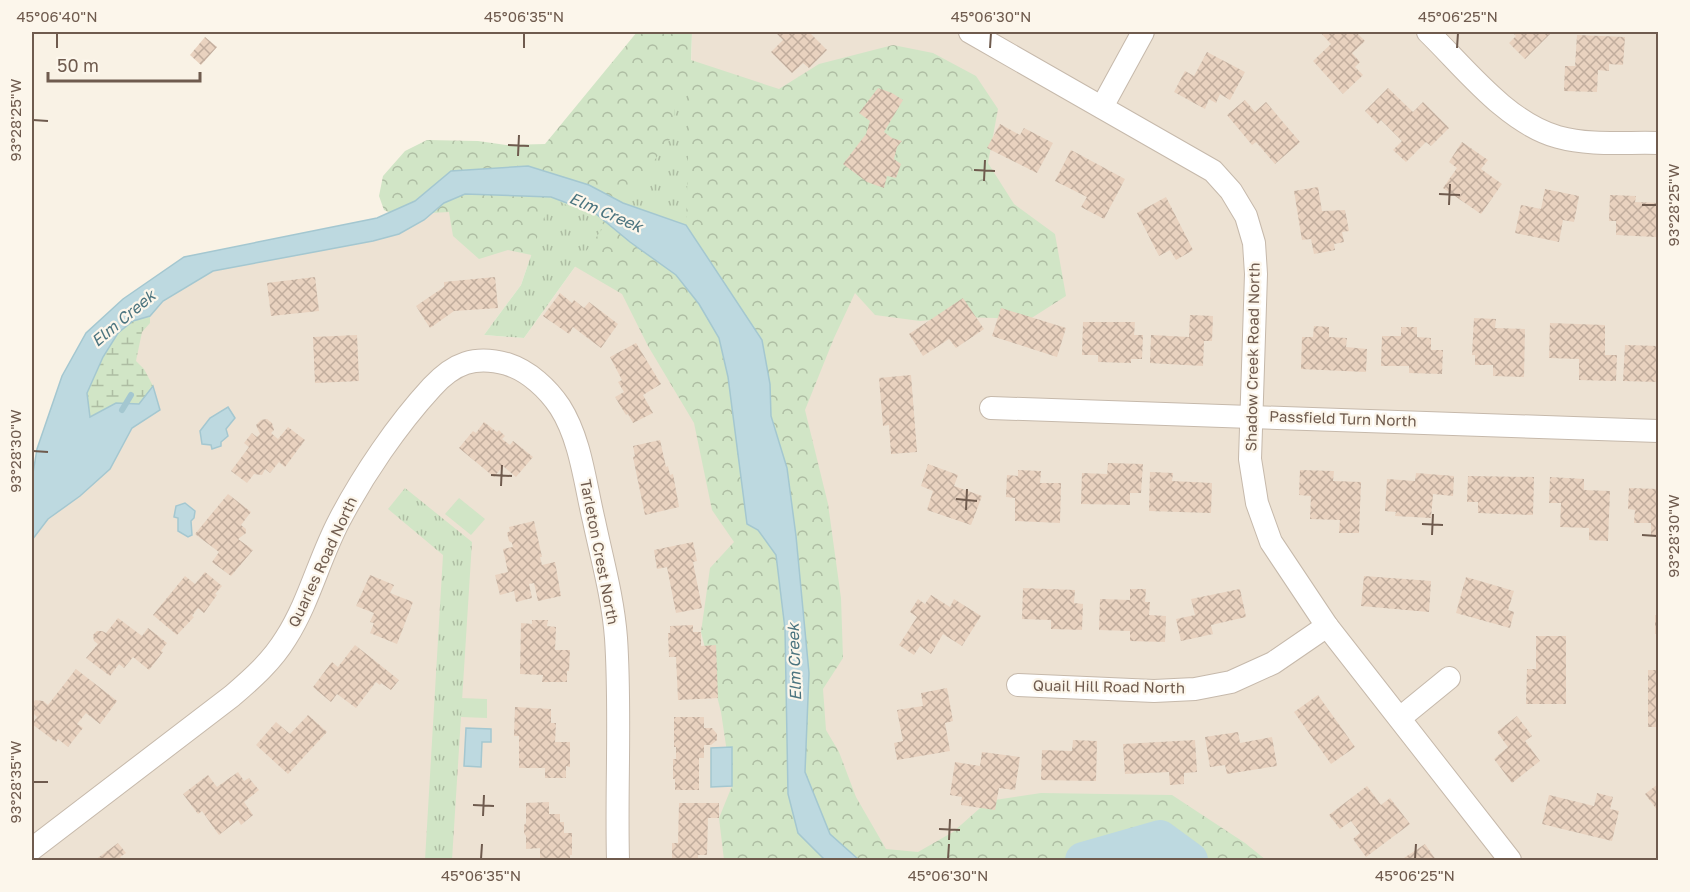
<svg xmlns="http://www.w3.org/2000/svg" width="1690" height="892" viewBox="0 0 1690 892" font-family="'Golos Text',sans-serif">
<style>
.residential{fill:#ede2d3}
.grass{fill:#d1e5c6}
.forest{fill:url(#forest-crowns)}
.wetland{fill:url(#wetland-marsh)}
.park{fill:url(#park-tufts)}
.water{fill:#bdd9e0;stroke:#a4c7d0;stroke-width:1.5}
.lines{fill:none;stroke-linecap:round;stroke-linejoin:round}
.stream{stroke:#a4c7d0;stroke-width:6}
.river{stroke:#bdd9e0;stroke-width:36}
.building{fill:url(#building-cross-hatch)}
.minor-casing{stroke:#c6b9ab;stroke-width:24}
.minor{stroke:#fff;stroke-width:22}
.ticks{fill:none;stroke:#6f5b4e;stroke-width:2}
.labels{text-anchor:middle;stroke-width:4.5;stroke-linejoin:round;paint-order:stroke}
.street-label{font-size:15px;fill:#6f5b4e;stroke:#fcf6eb}
.water-label{font-size:16px;font-style:italic;fill:#4b747f;stroke:#fcf6eb}
.neatline{fill:none;stroke:#6f5b4e;stroke-width:2}
.ticks-label{font-size:15px;text-anchor:middle;fill:#6f5b4e}
</style>
<defs>
<pattern id="forest-crowns" width="20" height="18" patternUnits="userSpaceOnUse" patternTransform="scale(1.5)"><rect width="20" height="18" fill="#d1e5c6"/><path d="M2 6a3 3 0 1 1 6 0M12 15a3 3 0 1 1 6 0" fill="none" stroke="#aebda3"/></pattern>
<pattern id="wetland-marsh" width="20" height="14" patternUnits="userSpaceOnUse" patternTransform="scale(1.5)"><rect width="20" height="14" fill="#d1e5c6"/><path d="M1 5h8M5 5V1M11 12h8M15 12V8" fill="none" stroke="#aebda3"/></pattern>
<pattern id="park-tufts" width="24" height="20" patternUnits="userSpaceOnUse" patternTransform="scale(1.5)"><rect width="24" height="20" fill="#d1e5c6"/><path d="M3 7l-1-3M5 7V3M7 7l1-3M15 17l-1-3M17 17v-4M19 17l1-3" fill="none" stroke="#aebda3"/></pattern>
<pattern id="building-cross-hatch" width="8" height="8" patternUnits="userSpaceOnUse" patternTransform="scale(1.5)"><rect width="8" height="8" fill="#e9d2bf"/><path d="M0 0l8 8M0 8l8-8" fill="none" stroke="#c1ad9d"/></pattern>
</defs>
<rect width="100%" height="100%" fill="#f9f2e5"/>
<!-- residential -->
<path class="residential" d="M692 32H1658V860H32V517L151 283 381 229 445 190 551 197 521 285 484 335 524 338 605 225 686 224Z"/>
<!-- grass -->
<g class="grass">
<path d="M459 498 485 519 471 535 445 514Z"/>
<path d="M461 698 487 699V718L461 717Z"/>
</g>
<!-- forest -->
<path class="forest" d="M637 32H692L691 60 779 89 819 64 893 45 933 53 976 76 998 109 988 163 1014 204 1055 234 1066 296 1030 319 963 317 920 321 875 315 855 293 834 338 805 410 828 504 841 598 843 658 823 689 826 730 839 752 856 797 886 849 918 852 953 832 988 801 1041 793 1172 795 1245 843 1266 860H724L719 818 732 786 721 712 701 632 710 568 734 542 712 510 694 423 648 346 622 294 569 263 508 250 479 259 453 236 449 212 432 213 408 221 384 210 379 196 383 176 405 151 427 140 478 141 506 145 545 144Z"/>
<!-- wetland -->
<path class="wetland" d="M150 316V323L142 332 136 361 144 369 153 386 139 404H116L89 417 87 393 103 357 118 333 133 321Z"/>
<!-- park -->
<g class="park">
<path d="M675 93 690 94 686 225 623 203 673 135Z"/>
<path d="M551 197 605 225 524 338 484 335 521 285Z"/>
<path d="M405 488 472 542 452 860H425L443 555 388 509Z"/>
</g>
<!-- water -->
<g class="water">
<path d="M528 166 589 185 623 203 686 225 762 340 770 384 771 416 787 468 796 536 809 673 805 772 830 834 859 860H825L798 833 788 794 785 629 776 555 758 530 747 524 728 377 719 338 699 304 676 275 630 242 596 214 551 197 465 194 444 203 424 220 399 234 373 241 213 271 163 301 150 316 133 321 118 333 103 357 87 393 90 417 116 403 139 404 153 386 160 410 132 428 110 469 80 496 48 519 32 540V479L37 449 62 376 86 333 123 299 184 257 377 218 415 201 451 171Z"/>
<path d="M228 407 235 418 226 429 228 436 221 442V446L212 449 211 445 202 444 200 431 210 418Z"/>
<path d="M185 503 195 511 194 518 191 521 192 535 188 537 178 531V518L174 517 176 506Z"/>
<path d="M466 728 491 729V742H482L481 767 464 766Z"/>
<path d="M732 747V786L711 787V748Z"/>
</g>
<g class="lines">
<!-- stream -->
<path class="stream" d="M122 410 131 395"/>
<!-- river -->
<path class="river" d="M1083 860 1160 838 1190 860"/>
</g>
<!-- building -->
<g class="building">
<path d="M775 32H809L827 50 809 68 803 63 792 73 771 52 783 40Z"/>
<path d="M1320 32H1356L1365 41 1352 53 1360 62 1355 67 1363 75 1343 94 1313 61 1331 44Z"/>
<path d="M1512 32H1552L1525 59 1509 43 1516 36Z"/>
<path d="M1577 35 1625 37 1623 65 1609 64V71L1598 70 1597 92 1564 91 1565 66H1575Z"/>
<path d="M205 37 217 47 201 65 190 55Z"/>
<path d="M1207 52 1245 72 1230 100 1220 94 1216 103 1209 99 1205 109 1174 92 1185 71 1194 76Z"/>
<path d="M878 88 892 93 903 100 884 132 892 138 902 141 897 147 894 159 901 164 896 178 887 176 884 188 867 182 843 164 866 134 870 121 859 113Z"/>
<path d="M1388 88 1413 112 1423 102 1449 128 1431 146 1426 142 1406 162 1393 150 1402 141 1381 120 1378 124 1365 111Z"/>
<path d="M1245 100 1255 112 1266 102 1300 142 1275 164 1256 142 1252 145 1227 115Z"/>
<path d="M1000 124 1020 135 1024 128 1053 143 1037 173 987 148Z"/>
<path d="M1462 142 1488 160 1481 169 1502 184 1481 214 1443 188 1457 168 1449 162Z"/>
<path d="M1071 150 1125 179 1104 219 1081 207 1087 197 1055 181Z"/>
<path d="M1318 187 1322 211 1345 210 1349 231 1342 232 1344 242 1334 244 1335 250 1314 254 1311 239 1302 240 1294 191Z"/>
<path d="M1545 189 1579 196 1574 222 1563 220 1559 242 1515 233 1521 205 1541 209Z"/>
<path d="M1610 195 1636 196 1635 202 1658 203 1656 237 1616 235V221H1609Z"/>
<path d="M1166 197 1193 250 1176 260 1170 250 1159 256 1137 213Z"/>
<path d="M315 277 319 311 271 316 267 283Z"/>
<path d="M495 277 498 308 454 311 430 328 416 306 444 287V282Z"/>
<path d="M560 293 572 303 574 300 584 308 589 302 618 324 601 348 573 327 569 334 543 316Z"/>
<path d="M963 298 984 329 956 348 949 339 923 356 909 334Z"/>
<path d="M1001 308 1066 328 1057 357 992 336Z"/>
<path d="M1190 315 1213 316 1212 341H1204L1203 366 1150 363 1151 335 1189 337Z"/>
<path d="M1474 318 1496 319 1495 328 1525 329 1524 377 1493 376V365H1475V355H1472Z"/>
<path d="M1083 322H1135L1134 335H1143L1142 359H1131V363L1098 362V355H1082Z"/>
<path d="M1550 323 1605 325V355H1617L1616 381 1579 380V359L1549 358Z"/>
<path d="M1314 326 1329 327V337L1347 338 1346 347 1367 349 1366 372 1301 369 1302 337H1313Z"/>
<path d="M1401 327H1417V337L1431 338V350H1443L1442 374 1409 373V366H1381L1382 336H1401Z"/>
<path d="M357 335 359 381 315 383 313 337Z"/>
<path d="M636 343 661 384 643 395 653 413 633 423 628 414 626 415 615 397 624 392 618 382 622 380 610 357Z"/>
<path d="M1625 345 1658 346V382L1623 381Z"/>
<path d="M911 375 917 452 891 454 889 425 883 426 879 378Z"/>
<path d="M267 419 272 423 274 430 271 433 278 439 288 427 305 440 285 467 279 462 270 473 265 469 262 475 254 474 247 483 231 471 249 447 244 443 252 433 257 437 260 434 256 425 261 420Z"/>
<path d="M484 422 497 432 499 430 505 436 502 439 510 445 513 441 533 457 516 477 503 466 494 477 459 448 473 431 476 433Z"/>
<path d="M660 440 666 467 668 466 670 475 673 474 679 507 645 515 633 457 635 456 633 446Z"/>
<path d="M1108 463 1143 464 1141 493H1130V505L1081 504 1082 473 1107 474Z"/>
<path d="M928 464 958 475 954 486 982 496 971 525 927 510 933 491 921 486Z"/>
<path d="M1018 470 1041 471 1040 483H1061L1060 523 1015 521V498L1006 497 1007 475 1018 476Z"/>
<path d="M1300 470 1334 471 1333 481 1361 482 1359 533H1339L1340 520 1310 519 1311 496 1299 495Z"/>
<path d="M1150 472 1173 473 1172 481 1212 483 1211 513 1149 511Z"/>
<path d="M1416 473 1454 476 1453 496 1433 494 1431 518 1395 516 1396 512 1385 511 1387 479 1415 481Z"/>
<path d="M1468 476 1534 477 1533 515 1478 513V502H1467Z"/>
<path d="M1550 477 1584 479V490L1610 491 1608 541 1589 540V528L1560 527 1561 503H1549Z"/>
<path d="M1629 488 1658 489V536L1651 535V523H1634L1635 510 1628 509Z"/>
<path d="M228 494 251 512 241 525 246 529V533L238 539 253 550 231 576 212 562 219 552 195 534Z"/>
<path d="M534 521 542 557H540L542 565 555 562 561 596 538 601 534 583 529 584 532 598 516 602 514 591 500 595 495 575 508 572 503 549 513 547 512 543 509 541 507 533 510 531 509 527Z"/>
<path d="M693 542 697 561 693 562 702 608 676 613 667 567 657 569 654 550Z"/>
<path d="M205 572 222 586 215 594 217 595 204 613 198 608 192 616 194 617 177 635 153 615 185 576 195 584Z"/>
<path d="M370 575 394 585 390 593 413 602 397 644 370 633 374 623 370 622 374 613 356 606Z"/>
<path d="M1364 576 1431 581 1429 612 1361 606Z"/>
<path d="M1466 577 1514 591 1508 610 1514 612 1510 628 1456 613Z"/>
<path d="M1023 588 1075 590 1074 603 1083 604 1082 630 1051 629V620L1022 619Z"/>
<path d="M1130 589H1146L1145 602H1150L1149 615 1166 616 1165 642 1130 641V631L1099 630 1100 599 1130 600Z"/>
<path d="M1240 589 1246 617 1211 625 1213 634 1181 641 1176 619 1195 615 1191 599Z"/>
<path d="M931 595 950 607 954 599 981 616 962 646 943 634 931 654 920 646 914 655 899 645 917 617 910 612 918 599 925 604Z"/>
<rect x="1655" y="615" width="3" height="19"/>
<path d="M118 618 142 636 148 628 167 643 161 651 163 652 149 670 133 657 124 668 119 664 110 676 86 658 98 644 94 641 93 635 97 631H102L106 633Z"/>
<path d="M532 620H548L547 626 556 627 555 650H570L569 671H567V682H542L543 675 520 674 521 623 532 624Z"/>
<path d="M693 625V632H701V646L716 645 718 698 678 700 676 657H669L668 633H670V626Z"/>
<path d="M1536 636H1566V704H1526L1527 669H1536Z"/>
<path d="M355 645 399 680 391 690 381 683 380 685 376 682 356 708 337 694 331 702 313 687 332 662 338 667Z"/>
<path d="M76 669 117 701 100 724 86 713 77 724 83 728 68 747 58 739 56 742 32 724 37 717 33 713 32 705 35 700 43 701 48 705Z"/>
<rect x="1648" y="670" width="10" height="57"/>
<path d="M947 688 953 721 945 723 950 751 897 760 894 743 903 741 897 710 923 706 921 693Z"/>
<path d="M1318 695 1355 747 1331 764 1294 712Z"/>
<path d="M515 707 551 709V723H556L555 742H570V767L566 766V778H545V768H519V736H514Z"/>
<path d="M308 715 327 732 288 774 256 745 276 722 290 734Z"/>
<path d="M1517 716 1532 736 1525 741 1540 761 1512 783 1494 759 1508 747 1497 732Z"/>
<path d="M674 717H704V728H712L717 734V740L711 745H704V758H699V790H675V779H673V759H676V747H674Z"/>
<path d="M1238 732 1240 743 1272 737 1277 766 1227 774 1225 765 1210 767 1205 737Z"/>
<path d="M1073 740 1097 741 1096 781 1041 780 1042 750 1072 751Z"/>
<path d="M1195 740 1197 772 1184 773V784L1170 785 1169 772 1125 774 1123 744Z"/>
<path d="M982 752 1020 757 1015 790 999 788 995 810 961 805 962 797 950 795 955 762 980 766Z"/>
<path d="M238 772 244 781 249 778 259 790 244 802 253 815 241 825 238 820 219 835 202 811 198 814 183 794 208 775 217 787Z"/>
<path d="M1658 784V811L1645 794Z"/>
<path d="M1367 786 1381 805 1390 798 1410 824 1366 857 1353 839 1360 833 1351 821 1340 829 1329 815Z"/>
<path d="M1597 793 1613 797 1610 809 1619 811 1612 841 1542 824 1549 795 1594 806Z"/>
<path d="M549 802V814H560V822H564V833H572V855H570V860H540V848L526 849V836L524 833V825L526 823V803Z"/>
<path d="M679 803H719V818H708L707 855H698V860H672V843H678Z"/>
<path d="M118 843 126 853 120 857 123 860H95Z"/>
<path d="M1425 844 1436 860H1401Z"/>
</g>
<g class="lines">
<defs>
<g id="minor">
<path d="M970 32 1213 171 1231 191 1246 216 1254 243 1256 274 1250 459 1257 503 1271 542 1327 626 1510 860"/>
<path d="M1428 32C1465 68 1507 123 1558 137 1590 146 1626 142 1658 143"/>
<path d="M1102 107 1143 32"/>
<path d="M991 408 1658 431"/>
<path d="M1018 685 1154 691 1195 689 1231 682 1273 663 1327 626"/>
<path d="M1400 718 1449 678"/>
<path d="M32 849 232 696C253 678 272 661 286 638 309 602 319 559 339 521 363 475 397 425 432 387 454 363 475 355 507 364 529 371 548 389 560 407 581 440 585 484 594 521 602 559 613 598 616 638 621 712 616 786 618 860"/>
</g>
</defs>
<!-- minor casing -->
<use href="#minor" class="minor-casing"/>
<!-- minor -->
<use href="#minor" class="minor"/>
</g>
<!-- ticks -->
<path class="ticks" d="M57 48V33M524 48V33M990 48 991 33M1457 48 1458 33M33 120 48 121M508 145 529 146M518 156 519 135M974 170 995 171M984 181 985 160M1439 194 1460 195M1449 205 1450 184M1642 205H1657M33 451 48 452M491 475 512 476M501 486 502 465M956 499 977 501M966 510 967 489M1422 524 1443 525M1432 535 1433 514M1642 535 1657 536M33 782H48M473 805 494 806M483 816 484 795M939 829 960 830M949 840 950 819M481 859 482 844M948 859 949 844M1415 859 1416 844"/>
<g class="labels">
<!-- street labels -->
<g class="street-label">
<text transform="translate(1253 357) rotate(-89)" y="5">Shadow Creek Road North</text>
<text transform="translate(1343 419) rotate(2)" y="5">Passfield Turn North</text>
<text transform="translate(599 552) rotate(79)" y="5">Tarleton Crest North</text>
<text transform="translate(323 562) rotate(-65)" y="5">Quarles Road North</text>
<text transform="translate(1109 687) rotate(1)" y="5">Quail Hill Road North</text>
</g>
<!-- water labels -->
<g class="water-label">
<text transform="translate(606 212) rotate(23)" y="6">Elm Creek</text>
<text transform="translate(123 318) rotate(-40)" y="6">Elm Creek</text>
<text transform="translate(794 662) rotate(-92)" y="6">Elm Creek</text>
</g>
</g>
<!-- border -->
<rect width="1690" height="892" fill="none" stroke="#fcf6eb" stroke-width="66"/>
<!-- scale -->
<path d="M48 72v9h152v-9" fill="none" stroke="#6f5b4e" stroke-width="3"/>
<text x="57" y="72" font-size="18" fill="#6f5b4e" stroke="#fcf6eb" stroke-width="4.5" paint-order="stroke">50 m</text>
<rect x="33" y="33" width="1624" height="826" class="neatline"/>
<g class="ticks-label">
<text x="57" y="22">45°06'40"N</text>
<text x="524" y="22">45°06'35"N</text>
<text x="991" y="22">45°06'30"N</text>
<text x="1458" y="22">45°06'25"N</text>
<text transform="translate(16 120) rotate(-90)" y="5">93°28'25"W</text>
<text transform="translate(1674 205) rotate(-90)" y="5">93°28'25"W</text>
<text transform="translate(16 451) rotate(-90)" y="5">93°28'30"W</text>
<text transform="translate(1674 536) rotate(-90)" y="5">93°28'30"W</text>
<text transform="translate(16 782) rotate(-90)" y="5">93°28'35"W</text>
<text x="481" y="881">45°06'35"N</text>
<text x="948" y="881">45°06'30"N</text>
<text x="1415" y="881">45°06'25"N</text>
</g>
</svg>
